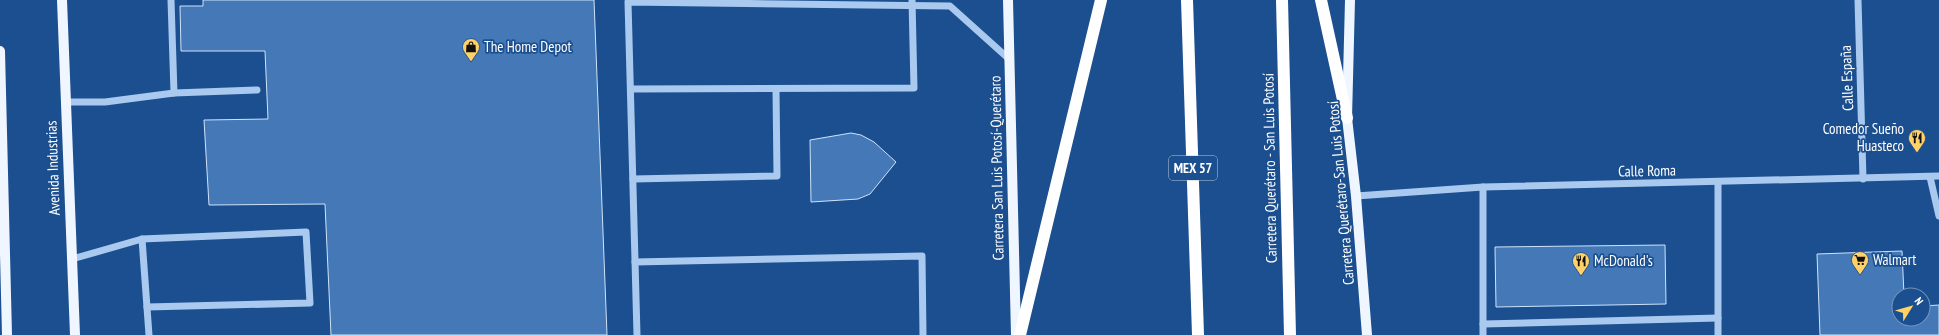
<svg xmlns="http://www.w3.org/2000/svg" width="1939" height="335" viewBox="0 0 1939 335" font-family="'PT Sans Narrow',sans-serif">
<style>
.building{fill:#4478b7;stroke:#cfe3fa}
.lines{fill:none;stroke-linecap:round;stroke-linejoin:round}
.minor{stroke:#a9c9ee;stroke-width:7}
.major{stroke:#f0f6ff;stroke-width:10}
.highway{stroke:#fff;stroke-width:12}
.labels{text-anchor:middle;stroke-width:3.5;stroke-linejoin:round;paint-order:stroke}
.shield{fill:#1b4f8f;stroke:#bbcadd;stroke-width:1}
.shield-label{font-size:14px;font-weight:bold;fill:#fff}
.poi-label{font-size:15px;fill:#fff;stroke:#1b4f8f;text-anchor:start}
.street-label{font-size:15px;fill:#fff;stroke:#1b4f8f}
</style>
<rect width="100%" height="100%" fill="#1b4f8f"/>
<!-- building -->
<g class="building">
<path d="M203 0H594L607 335H331L325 204 209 205 204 120 268 119 265 51H181L180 6H203Z"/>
<path d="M851 133 861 135 874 142 896 162 870 194 858 199 811 202 810 140Z"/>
<path d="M1665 245 1666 304 1496 307 1495 247Z"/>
<path d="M1902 251 1904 295H1899V319H1923V306L1939 305V335H1820L1817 254Z"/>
</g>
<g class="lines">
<!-- minor -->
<g class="minor">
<path d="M1858 0 1863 179"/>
<path d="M631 89 914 88 912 0"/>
<path d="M174 93 257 90"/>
<path d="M65 102H105L174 93 171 0"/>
<path d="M1930 177 1939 216"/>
<path d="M633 179 777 176 776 89"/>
<path d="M1718 182V335"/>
<path d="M1356 196 1483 187 1939 176"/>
<path d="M142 239 306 232 310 303 147 307"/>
<path d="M72 259 142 239 149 335"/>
<path d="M635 262 922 256 923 335"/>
<path d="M1483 324 1718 318"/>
<path d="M637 335 628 2 950 6 1009 59"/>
<path d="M1483 335V187"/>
</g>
<!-- major -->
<g class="major">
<path d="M62 0 75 335"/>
<path d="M1008 0 1016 335"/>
<path d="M1350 0 1347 118 1356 196 1367 335"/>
<path d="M0 51 7 335"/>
</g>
<!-- highway -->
<g class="highway">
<path d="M1187 0 1198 335"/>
<path d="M1282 0 1290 335"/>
<path d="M1321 0 1347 118"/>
<path d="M1020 335 1101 0"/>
</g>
</g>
<!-- icons -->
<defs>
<symbol id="shop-pin" viewBox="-11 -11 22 30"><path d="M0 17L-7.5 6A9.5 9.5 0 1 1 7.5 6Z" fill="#ffd166" stroke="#1b4f8f"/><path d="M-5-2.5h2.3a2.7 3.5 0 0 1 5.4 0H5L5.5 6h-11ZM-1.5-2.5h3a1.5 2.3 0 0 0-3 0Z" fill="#111"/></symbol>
<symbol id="restaurant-pin" viewBox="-11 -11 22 30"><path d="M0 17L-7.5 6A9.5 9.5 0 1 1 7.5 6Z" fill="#ffd166" stroke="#1b4f8f"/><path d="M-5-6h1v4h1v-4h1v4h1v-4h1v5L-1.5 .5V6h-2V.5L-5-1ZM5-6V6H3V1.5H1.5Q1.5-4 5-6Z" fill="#111"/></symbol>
<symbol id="supermarket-pin" viewBox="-11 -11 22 30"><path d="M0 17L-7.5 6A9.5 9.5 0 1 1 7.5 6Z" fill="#ffd166" stroke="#1b4f8f"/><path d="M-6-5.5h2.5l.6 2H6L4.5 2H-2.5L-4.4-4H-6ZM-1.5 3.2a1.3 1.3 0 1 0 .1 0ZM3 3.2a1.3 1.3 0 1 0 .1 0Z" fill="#111"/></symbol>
</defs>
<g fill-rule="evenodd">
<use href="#shop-pin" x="461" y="37" width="20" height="27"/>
<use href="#restaurant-pin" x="1907" y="128" width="20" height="27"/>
<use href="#supermarket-pin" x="1850" y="250" width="20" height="27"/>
<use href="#restaurant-pin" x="1571" y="251" width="20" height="27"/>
</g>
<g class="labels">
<!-- shield labels -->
<rect class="shield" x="1169" y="156" width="48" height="24" rx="3"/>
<g class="shield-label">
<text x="1193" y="173">MEX 57</text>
</g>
<!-- poi labels -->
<g class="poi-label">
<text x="484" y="52">The Home Depot</text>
<text x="1904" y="134" text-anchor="end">Comedor Sueño<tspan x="1904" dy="17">Huasteco</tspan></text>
<text x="1873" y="265">Walmart</text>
<text x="1594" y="266">McDonald's</text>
</g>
<!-- street labels -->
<g class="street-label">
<text transform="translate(1847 78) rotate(-92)" y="5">Calle España</text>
<text transform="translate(53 168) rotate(-92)" y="5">Avenida Industrias</text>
<text transform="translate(997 168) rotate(-91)" y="5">Carretera San Luis Potosí-Querétaro</text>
<text transform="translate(1270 168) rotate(-91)" y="5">Carretera Querétaro - San Luis Potosí</text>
<text transform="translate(1647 171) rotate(-1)" y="5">Calle Roma</text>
<text transform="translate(1341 193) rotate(-95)" y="5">Carretera Querétaro-San Luis Potosí</text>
</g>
</g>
<!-- north arrow -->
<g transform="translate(1911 307) rotate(53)"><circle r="19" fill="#1b4f8f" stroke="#7695bc"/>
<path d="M0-3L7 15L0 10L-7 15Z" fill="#ffd166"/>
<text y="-6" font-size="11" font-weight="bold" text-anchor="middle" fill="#ffffff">N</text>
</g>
</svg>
